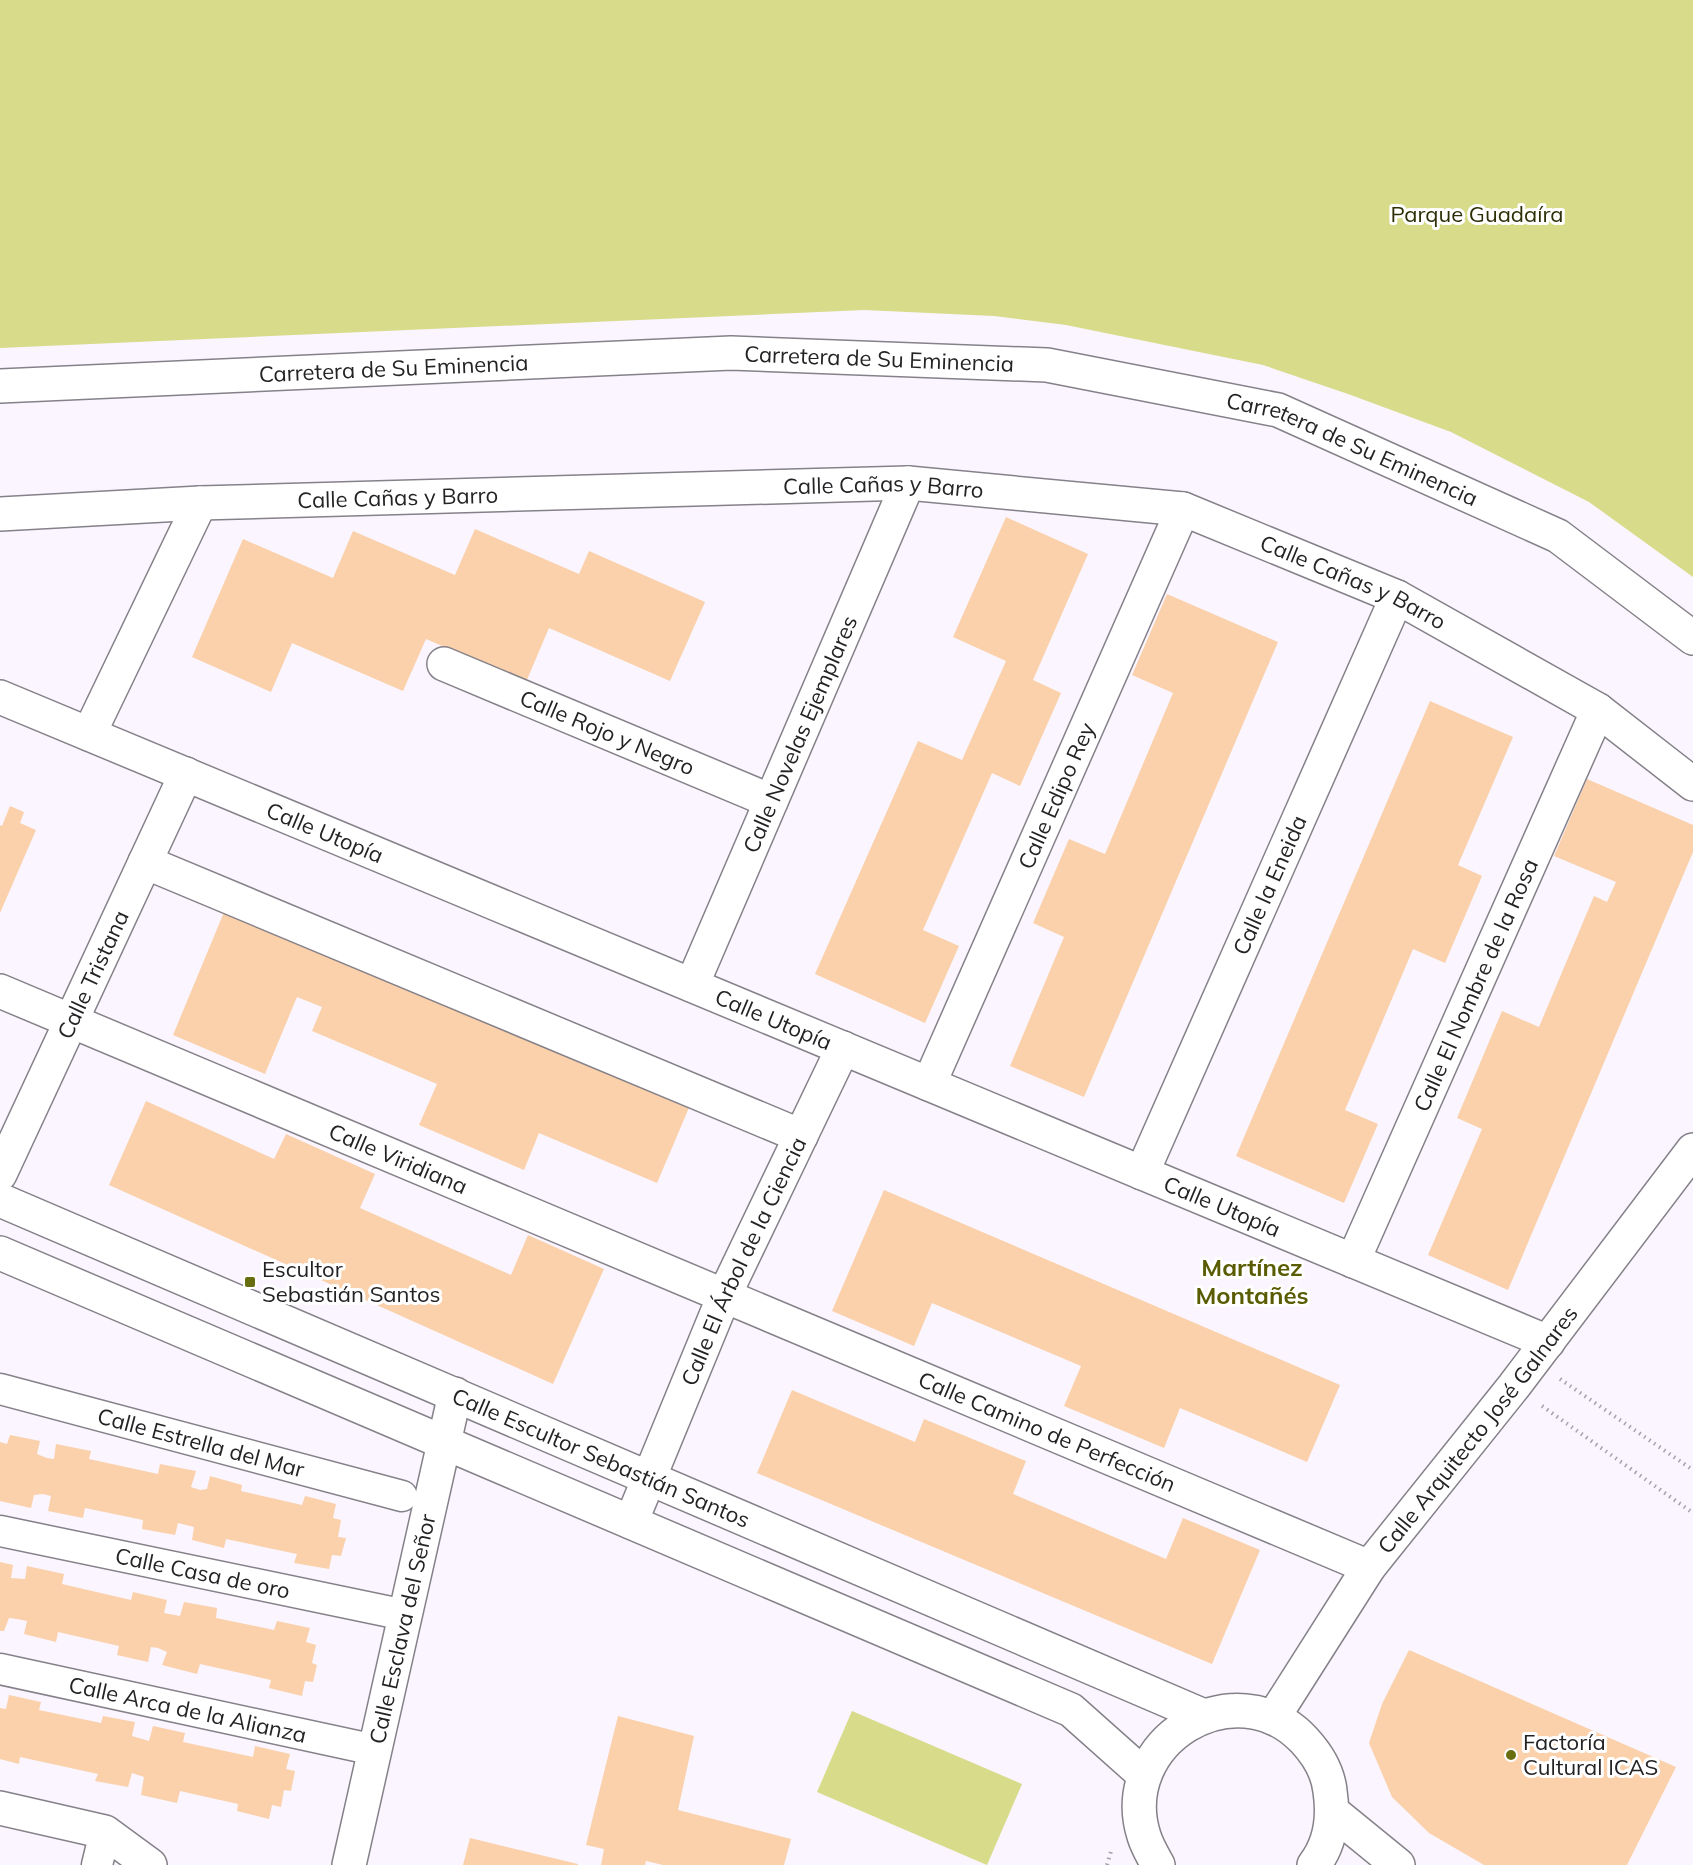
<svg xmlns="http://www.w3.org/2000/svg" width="1693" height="1865" viewBox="0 0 1693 1865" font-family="Mulish,sans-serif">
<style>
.green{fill:#d7db8a}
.building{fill:#fad1ab}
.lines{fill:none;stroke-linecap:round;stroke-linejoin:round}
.pedestrian-casing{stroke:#858189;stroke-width:33}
.minor-casing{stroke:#858189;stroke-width:36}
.tertiary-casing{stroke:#858189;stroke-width:36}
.primary-casing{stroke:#858189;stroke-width:36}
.path{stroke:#a6a2a9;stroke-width:4;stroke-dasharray:1.5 4.5;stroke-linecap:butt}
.pedestrian{stroke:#fff;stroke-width:30}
.minor{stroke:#fff;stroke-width:33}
.tertiary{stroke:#fff;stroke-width:33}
.primary{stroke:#fff;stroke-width:33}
.poi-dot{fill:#686d10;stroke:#fff;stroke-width:2}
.labels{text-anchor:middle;stroke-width:6;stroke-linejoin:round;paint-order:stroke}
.park-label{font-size:22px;fill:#2e2f07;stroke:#fff}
.street-label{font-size:22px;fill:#232225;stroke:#fff}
.poi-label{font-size:22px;fill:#232225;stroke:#fff;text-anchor:start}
.neighbourhood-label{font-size:24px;font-weight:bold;fill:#595c03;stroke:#fff}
</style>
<rect width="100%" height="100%" fill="#faf5fe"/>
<!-- green -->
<g class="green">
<path d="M0 0H1693V577L1589 502 1451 432 1348 394 1263 365 1066 325 994 316 864 310 0 348Z"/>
<path d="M852 1711 1022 1784 987 1865 817 1792Z"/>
</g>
<!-- building -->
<g class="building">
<path d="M1006 517 1088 554 1033 680 1061 693 1020 786 992 773 923 930 959 946 925 1023 815 974 918 741 962 760 1006 661 953 637Z"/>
<path d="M475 529 579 574 589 551 705 602 670 681 549 628 526 682 426 639 403 691 292 643 271 692 192 657 243 539 333 578 353 531 455 575Z"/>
<path d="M1167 594 1278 642 1084 1097 1010 1066 1064 937 1033 923 1069 839 1105 854 1173 693 1132 675Z"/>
<path d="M1430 701 1513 737 1458 865 1482 876 1445 963 1413 949 1345 1110 1378 1124 1344 1203 1236 1156Z"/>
<path d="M1587 779 1693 825V852L1508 1290 1428 1255 1482 1129 1457 1118 1502 1011 1539 1027 1594 896 1607 902 1616 882 1554 856Z"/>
<path d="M10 806 24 812 20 823 36 830 0 913V825L2 826Z"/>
<path d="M227 905 691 1103 657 1183 539 1133 524 1170 419 1125 437 1084 312 1031 322 1007 297 997 265 1074 173 1035Z"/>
<path d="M146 1101 274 1159 286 1134 375 1174 360 1208 511 1275 528 1235 604 1269 553 1384 109 1185Z"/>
<path d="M884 1190 1340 1385 1307 1462 1180 1408 1164 1448 1064 1406 1081 1366 932 1303 914 1346 832 1311Z"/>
<path d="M792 1390 915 1442 924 1419 1026 1461 1013 1494 1166 1559 1183 1518 1260 1550 1212 1664 757 1473Z"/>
<path d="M10 1435 40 1441 37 1454 47 1458 54 1459 56 1444 91 1451 89 1459 158 1474 160 1464 196 1471 191 1487 200 1490 207 1489 210 1476 242 1485 241 1491 302 1505 305 1496 336 1504 333 1518 341 1520 338 1537 346 1538 341 1556 332 1555 329 1569 294 1563 297 1554 226 1539 224 1548 192 1540 194 1527 178 1523 175 1535 142 1529 143 1520 85 1508 83 1518 48 1511 51 1496 43 1494 34 1495 31 1508 0 1501V1442L7 1444Z"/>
<path d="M0 1562 13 1565 11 1578 25 1579 27 1566 64 1574 62 1584 131 1600 133 1592 167 1600 164 1613 180 1616 184 1602 217 1608 216 1618 274 1630 277 1621 310 1628 306 1642 316 1645 312 1663 317 1665 313 1682 305 1681 302 1696 269 1688 271 1680 200 1664 197 1674 162 1665 167 1652 158 1648 151 1647 148 1662 117 1655 119 1646 58 1632 56 1642 24 1634 27 1621 17 1619 9 1618 4 1631H0Z"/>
<path d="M1409 1650 1676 1767 1627 1865H1484L1429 1833 1392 1797 1369 1743 1382 1704Z"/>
<path d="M9 1695 41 1702 39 1710 101 1723 103 1716 135 1722 132 1736 149 1741 153 1726 185 1733 183 1742 253 1757 255 1746 290 1754 286 1769 295 1771 291 1791 284 1790 281 1807 272 1805 269 1819 237 1811 238 1804 180 1791 177 1803 141 1795 144 1777 132 1773 128 1787 95 1781 98 1774 20 1757 19 1764 0 1759V1708L6 1709Z"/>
<path d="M618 1716 694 1736 678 1810 791 1839 784 1865H663L646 1861 645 1865H601L604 1849 586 1845Z"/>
<path d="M470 1838 578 1864V1865H463Z"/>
</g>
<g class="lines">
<defs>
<g id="pedestrian">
<path id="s1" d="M0 1389 402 1496"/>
<path id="s2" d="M0 1531 405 1615"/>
<path id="s3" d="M0 1669 375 1750"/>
<path d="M97 1865 105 1832"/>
</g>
<g id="minor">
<path id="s4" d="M0 514 200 503 908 483 1183 509 1397 597 1598 710 1693 784"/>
<path id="s5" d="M444 664 771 801"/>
<path id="s6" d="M0 697 1548 1342"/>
<path d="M89 734 200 503"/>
<path d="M145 862 801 1136"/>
<path id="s7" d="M692 985 908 483"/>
<path id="s8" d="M0 991 1369 1567"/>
<path id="s9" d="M929 1084 1183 509"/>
<path id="s10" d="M1142 1173 1397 597"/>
<path id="s11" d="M0 1174 186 774"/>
<path id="s12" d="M1353 1261 1598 710"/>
<path id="s13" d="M631 1522 724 1296 843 1048"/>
<path id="s14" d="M1273 1718 1369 1567 1514 1386 1693 1150"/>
<path d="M0 1808 105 1832 150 1865"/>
<path id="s15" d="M349 1865 455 1394"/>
</g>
<g id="tertiary">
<path id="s16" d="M0 1200 1204 1716"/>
<path d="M0 1253 1071 1710 1144 1775"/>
<path d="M1333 1812 1398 1865"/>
<path d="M1158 1865C1153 1856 1147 1846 1144 1836 1114 1742 1235 1667 1304 1740 1317 1754 1328 1772 1330 1791 1334 1818 1331 1843 1314 1865"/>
</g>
<g id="primary">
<path id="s17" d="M0 386 731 353 1047 365 1278 410 1558 536 1693 638"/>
</g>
</defs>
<!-- pedestrian casing -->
<use href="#pedestrian" class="pedestrian-casing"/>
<!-- minor casing -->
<use href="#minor" class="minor-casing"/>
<!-- tertiary casing -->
<use href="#tertiary" class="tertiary-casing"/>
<!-- primary casing -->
<use href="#primary" class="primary-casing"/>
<!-- path -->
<g class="path">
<path d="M1560 1379 1693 1470"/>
<path d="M1542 1406 1693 1513"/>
<path d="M1107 1865 1112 1848"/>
</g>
<!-- pedestrian -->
<use href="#pedestrian" class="pedestrian"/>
<!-- minor -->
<use href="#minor" class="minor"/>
<!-- tertiary -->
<use href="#tertiary" class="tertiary"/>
<!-- primary -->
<use href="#primary" class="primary"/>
</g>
<!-- markers -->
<g class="poi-dot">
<rect x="244" y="1276" width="12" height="12" rx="3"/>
<circle cx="1511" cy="1755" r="6"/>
</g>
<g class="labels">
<!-- park labels -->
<g class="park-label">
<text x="1477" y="222">Parque Guadaíra</text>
</g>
<!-- street labels -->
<g class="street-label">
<text dy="8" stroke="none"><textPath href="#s17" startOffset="880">Carretera de Su Eminencia</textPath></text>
<text dy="8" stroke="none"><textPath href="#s17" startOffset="394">Carretera de Su Eminencia</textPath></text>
<text dy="8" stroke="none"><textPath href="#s17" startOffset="1366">Carretera de Su Eminencia</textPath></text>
<text dy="8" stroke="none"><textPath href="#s4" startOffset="884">Calle Cañas y Barro</textPath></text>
<text dy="8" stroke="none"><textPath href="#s4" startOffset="398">Calle Cañas y Barro</textPath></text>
<text dy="8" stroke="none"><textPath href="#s4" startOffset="1370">Calle Cañas y Barro</textPath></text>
<text dy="8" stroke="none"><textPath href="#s5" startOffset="177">Calle Rojo y Negro</textPath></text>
<text dy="8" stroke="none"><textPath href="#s7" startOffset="273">Calle Novelas Ejemplares</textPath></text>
<text dy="8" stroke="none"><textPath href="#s9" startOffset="315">Calle Edipo Rey</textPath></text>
<text dy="8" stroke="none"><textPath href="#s6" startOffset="352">Calle Utopía</textPath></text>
<text dy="8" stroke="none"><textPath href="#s10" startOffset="315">Calle la Eneida</textPath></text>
<text dy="8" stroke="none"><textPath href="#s11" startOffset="220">Calle Tristana</textPath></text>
<text dy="8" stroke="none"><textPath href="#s12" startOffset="302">Calle El Nombre de la Rosa</textPath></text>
<text dy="8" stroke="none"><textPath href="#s6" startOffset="838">Calle Utopía</textPath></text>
<text dy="8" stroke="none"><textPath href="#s8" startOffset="432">Calle Viridiana</textPath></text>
<text dy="8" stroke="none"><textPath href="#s6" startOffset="1324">Calle Utopía</textPath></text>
<text dy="8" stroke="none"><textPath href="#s13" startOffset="284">Calle El Árbol de la Ciencia</textPath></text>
<text dy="8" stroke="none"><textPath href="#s14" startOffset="354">Calle Arquitecto José Galnares</textPath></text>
<text dy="8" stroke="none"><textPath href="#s8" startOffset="1136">Calle Camino de Perfección</textPath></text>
<text dy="8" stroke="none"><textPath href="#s1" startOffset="208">Calle Estrella del Mar</textPath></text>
<text dy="8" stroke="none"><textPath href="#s16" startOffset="654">Calle Escultor Sebastián Santos</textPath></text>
<text dy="8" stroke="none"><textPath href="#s2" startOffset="207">Calle Casa de oro</textPath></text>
<text dy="8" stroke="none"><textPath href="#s15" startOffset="242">Calle Esclava del Señor</textPath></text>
<text dy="8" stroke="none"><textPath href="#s3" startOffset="192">Calle Arca de la Alianza</textPath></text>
</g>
<!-- poi labels -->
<g class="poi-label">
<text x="262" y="1277">Escultor<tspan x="262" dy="25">Sebastián Santos</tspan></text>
<text x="1523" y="1750">Factoría<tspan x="1523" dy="25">Cultural ICAS</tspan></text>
</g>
<!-- neighbourhood labels -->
<g class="neighbourhood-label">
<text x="1252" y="1276">Martínez<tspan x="1252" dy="28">Montañés</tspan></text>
</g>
</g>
</svg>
